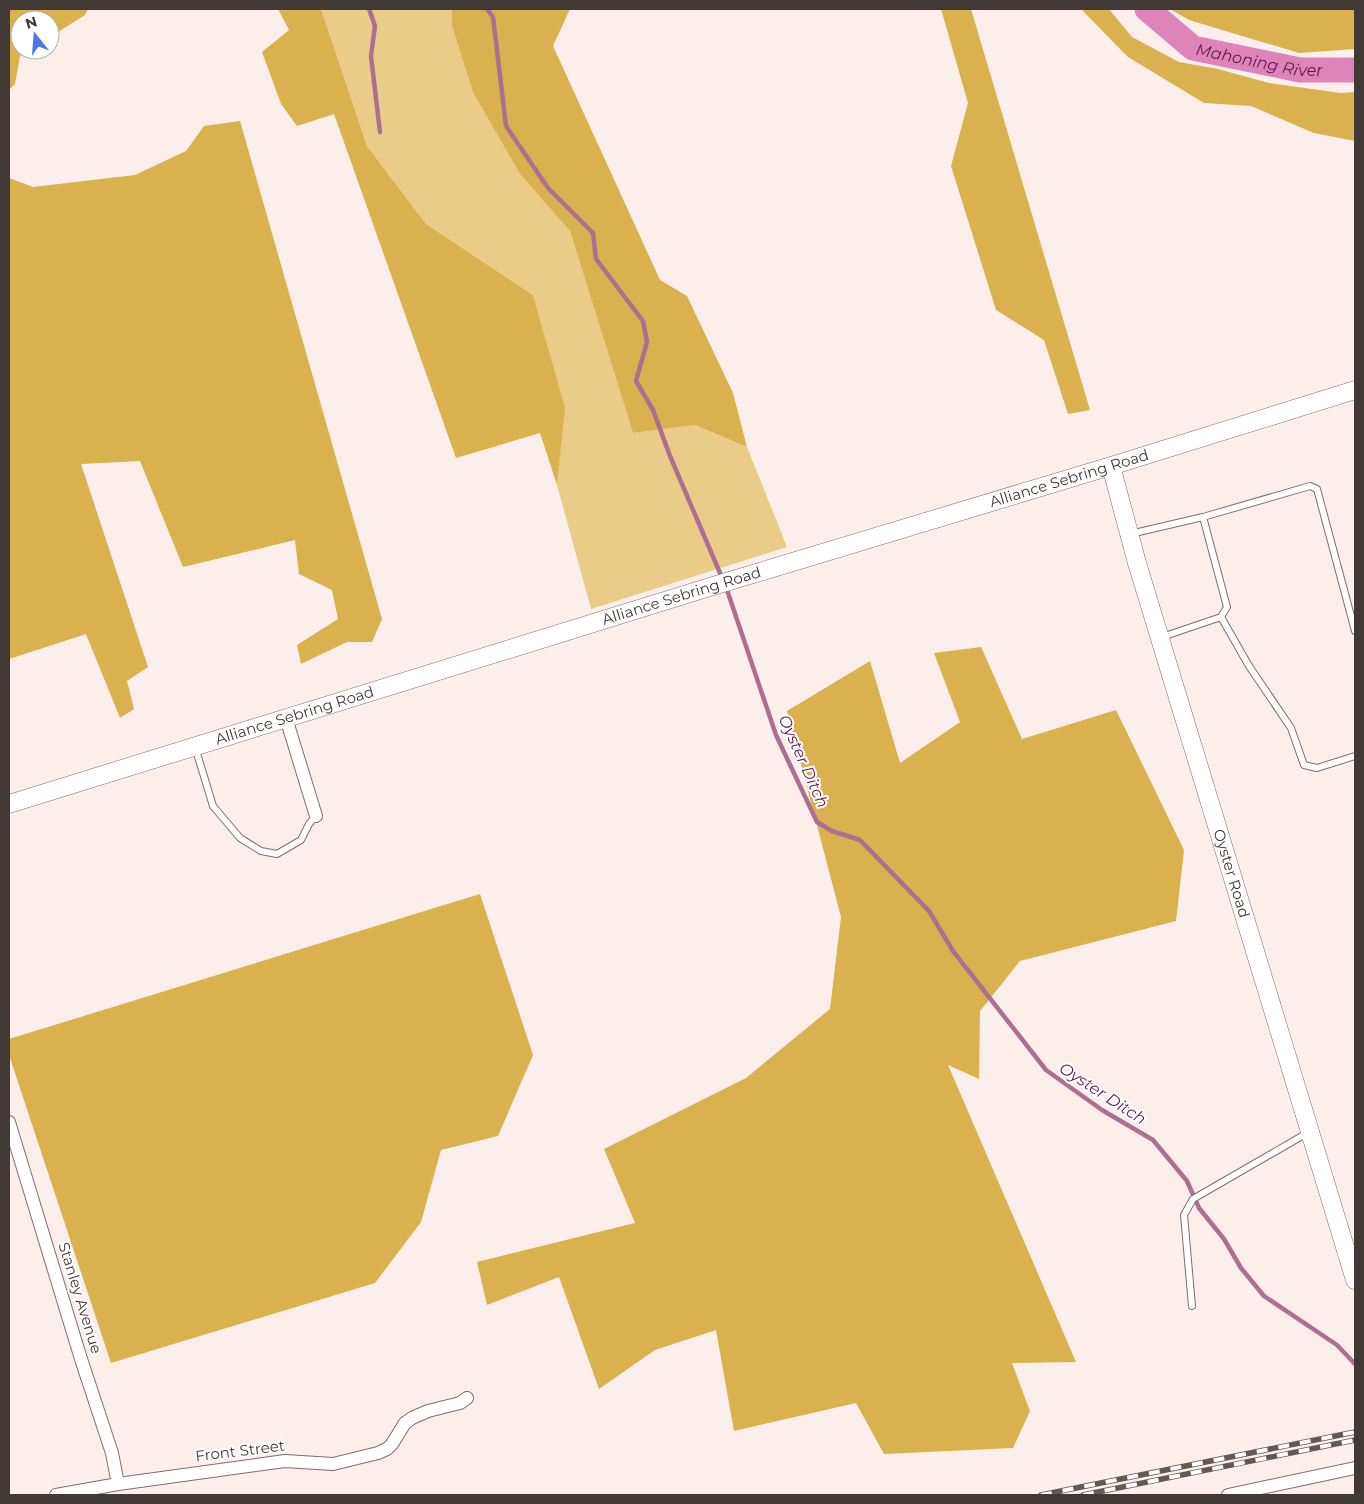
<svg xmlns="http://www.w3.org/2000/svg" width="1364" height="1504" viewBox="0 0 1364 1504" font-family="Montserrat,sans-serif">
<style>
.green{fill:#eacc89}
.forest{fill:#d9b14e}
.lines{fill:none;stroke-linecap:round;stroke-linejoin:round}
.stream{stroke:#ae6e92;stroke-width:4.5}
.river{stroke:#dd85ba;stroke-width:25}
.lane-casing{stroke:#806d68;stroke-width:8}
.street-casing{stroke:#806d68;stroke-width:14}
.secondary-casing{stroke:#806d68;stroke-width:19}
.lane{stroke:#fff;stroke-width:6}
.street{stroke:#fff;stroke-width:12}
.secondary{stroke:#fff;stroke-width:18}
.rail-casing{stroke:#625955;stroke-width:5.5}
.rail{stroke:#fff;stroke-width:4;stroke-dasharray:11;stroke-linecap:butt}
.labels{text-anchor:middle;stroke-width:4;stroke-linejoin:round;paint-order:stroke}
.street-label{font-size:15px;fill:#413936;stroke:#fff}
.water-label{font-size:16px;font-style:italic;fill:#65174c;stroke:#fff}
</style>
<rect width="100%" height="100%" fill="#fcefeb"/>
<!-- green -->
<path class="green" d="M321 9H452V25L520 174 570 231 633 433 695 425 747 447 787 547 591 609 557 485 564 408 533 295 426 224 367 146Z"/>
<!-- forest -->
<g class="forest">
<path d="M9 9H88L85 15 50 37V20H20V50H30L20 56 15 84 9 90Z"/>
<path d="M278 9H321L367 146 426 224 533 295 565 408 557 485 540 433 456 458 334 114 297 126 281 104 262 52 289 30Z"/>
<path d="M452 9H570L553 46 660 280 687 296 733 393 747 447 695 425 633 433 570 231 520 174 473 92 452 25Z"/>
<path d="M941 9H971L1090 410 1068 414 1044 340 996 310 951 166 968 103Z"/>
<path d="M1081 9H1109L1132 37 1179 62 1218 69 1269 83 1341 93 1355 92V141L1314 133 1251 106 1204 103 1128 57Z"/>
<path d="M1170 9H1355V49L1299 53 1189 20Z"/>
<path d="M240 121 382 619 372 642H347L301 664 297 645 338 619 332 590 299 574 295 540 183 567 140 461 81 464 148 667 127 681 134 709 120 718 86 634 9 659V178L33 187 135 175 186 151 204 126Z"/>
<path d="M981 647 1022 739 1116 710 1184 850 1176 921 1020 961 980 1011 979 1079 948 1065 1076 1362 1012 1363 1030 1411 1013 1448 884 1454 856 1403 734 1431 716 1330 655 1350 599 1389 559 1277 487 1305 477 1262 635 1223 604 1149 746 1078 830 1009 841 917 787 711 870 661 900 763 960 722 934 653Z"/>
<path d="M480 894 533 1055 498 1136 441 1150 421 1222 375 1283 111 1363 9 1055V1039Z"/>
</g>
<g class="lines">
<!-- stream -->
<g class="stream">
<path d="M369 9 375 26 371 56 380 132"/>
<path d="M487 9 493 17 506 126 548 188 593 233 596 259 643 321 647 342 636 381 653 410 670 456 723 580"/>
<path d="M726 587 776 735 817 822 832 831 860 840 929 911 953 951 1046 1070 1102 1110 1153 1140 1187 1181 1199 1208 1224 1239 1241 1268 1264 1296 1337 1345 1355 1364"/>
</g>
<!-- river -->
<path class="river" id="s1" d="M1147 9 1193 48 1300 70H1355"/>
<defs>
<g id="lane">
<path d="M1203 517 1310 486 1317 489 1355 631"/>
<path d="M1130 534 1203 517 1227 607 1221 617 1162 637"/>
<path d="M1221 617 1249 666 1291 728 1304 765 1317 768 1355 756"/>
<path d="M195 747 213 806 240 838 261 851 277 854 301 840 309 824 316 816"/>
<path d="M1192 1306 1184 1215 1193 1199 1309 1132"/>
</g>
<g id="street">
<path d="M286 718 316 816"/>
<path d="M9 1122 81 1359 112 1453 118 1484"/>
<path d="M56 1495 118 1484 285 1461 333 1464 378 1453 387 1449 392 1444 405 1423 412 1418 428 1411 460 1403 467 1398"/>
<path d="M1228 1495 1355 1468"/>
</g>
<g id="secondary">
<path id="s2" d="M1111 466 1137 563 1355 1280"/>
<path id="s3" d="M9 804 713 586 1111 466 1355 390"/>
</g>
</defs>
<!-- lane casing -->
<use href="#lane" class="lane-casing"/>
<!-- street casing -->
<use href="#street" class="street-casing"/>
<!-- secondary casing -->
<use href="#secondary" class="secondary-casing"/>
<!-- lane -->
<use href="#lane" class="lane"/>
<!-- street -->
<use href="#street" class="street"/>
<!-- secondary -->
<use href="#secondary" class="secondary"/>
<defs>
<g id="rail">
<path d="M1041 1495 1355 1432"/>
<path d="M1083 1495 1355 1440"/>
</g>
</defs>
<!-- rail casing -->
<use href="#rail" class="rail-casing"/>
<!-- rail -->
<use href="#rail" class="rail"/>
</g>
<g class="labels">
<!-- street labels -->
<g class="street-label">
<text dy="5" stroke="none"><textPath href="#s3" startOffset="1109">Alliance Sebring Road</textPath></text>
<text dy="5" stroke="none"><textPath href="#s3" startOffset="704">Alliance Sebring Road</textPath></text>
<text dy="5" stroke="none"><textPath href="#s3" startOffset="299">Alliance Sebring Road</textPath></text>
<text dy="5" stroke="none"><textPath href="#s2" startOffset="425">Oyster Road</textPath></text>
<text transform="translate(80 1298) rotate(73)" y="5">Stanley Avenue</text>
<text transform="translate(240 1451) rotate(-7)" y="5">Front Street</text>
</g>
<!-- water labels -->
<g class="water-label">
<text dy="6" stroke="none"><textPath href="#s1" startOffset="128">Mahoning River</textPath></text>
<text transform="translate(804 761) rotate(66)" y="6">Oyster Ditch</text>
<text transform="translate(1103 1093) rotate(33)" y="6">Oyster Ditch</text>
</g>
</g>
<!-- border -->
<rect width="1364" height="1504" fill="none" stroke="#413936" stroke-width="20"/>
<!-- north arrow -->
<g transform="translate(35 35) rotate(343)"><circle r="24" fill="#ffffff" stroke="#b3b0af"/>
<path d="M0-4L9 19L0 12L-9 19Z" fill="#4c77ea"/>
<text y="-8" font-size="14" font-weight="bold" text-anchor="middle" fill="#413936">N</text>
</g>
</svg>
